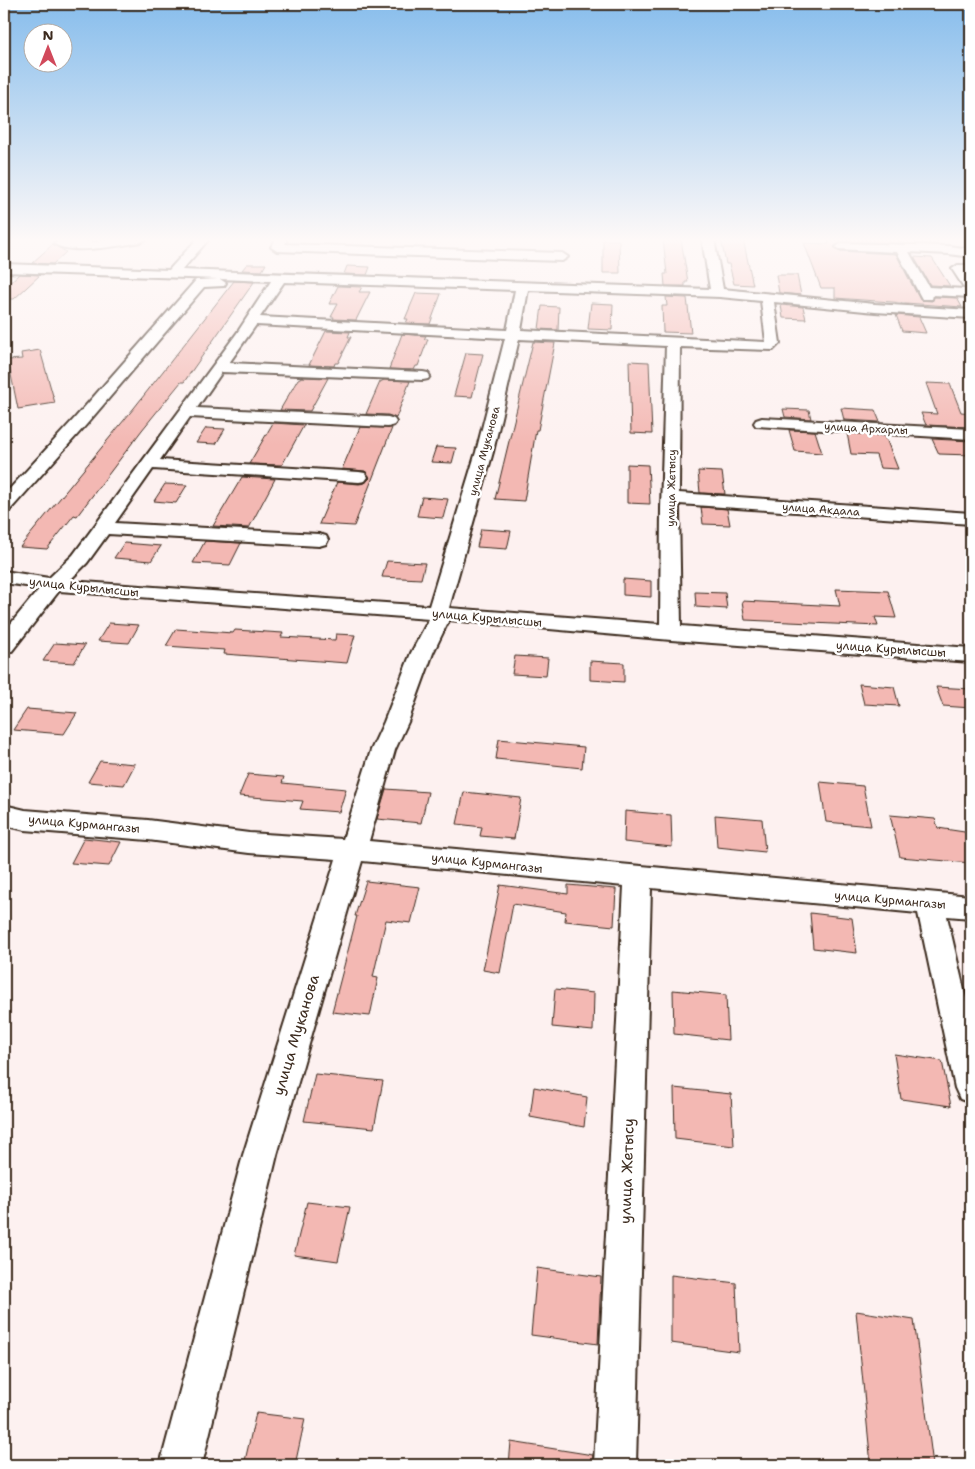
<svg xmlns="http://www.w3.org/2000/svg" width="975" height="1469" viewBox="0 0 975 1469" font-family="'Shantell Sans',sans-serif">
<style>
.building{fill:#f3b8b3;stroke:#3b2a1e}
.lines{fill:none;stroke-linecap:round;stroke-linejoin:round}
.minor-casing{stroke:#3b2a1e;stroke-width:4}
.minor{fill:#fff;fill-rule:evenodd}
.labels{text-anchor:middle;stroke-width:5;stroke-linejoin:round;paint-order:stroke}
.far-street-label{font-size:11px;fill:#3b2a1e;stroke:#fff}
.street-label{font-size:12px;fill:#3b2a1e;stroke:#fff}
.near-street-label{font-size:15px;fill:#3b2a1e;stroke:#fff}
</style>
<rect width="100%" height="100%" fill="#fdf1f0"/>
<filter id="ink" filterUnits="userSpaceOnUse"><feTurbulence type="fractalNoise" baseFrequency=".02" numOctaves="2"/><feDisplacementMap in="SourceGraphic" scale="10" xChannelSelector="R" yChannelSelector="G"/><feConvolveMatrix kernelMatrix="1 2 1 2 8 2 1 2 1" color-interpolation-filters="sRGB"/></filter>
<g filter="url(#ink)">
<!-- building -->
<g class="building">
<path d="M663 239H681L688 282H685V286H665L664 274H667Z"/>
<path d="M721 239H743L753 285 734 284 729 264H726Z"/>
<path d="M827 239H899L901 243 842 241 834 247 838 251 896 254 920 300 932 301 934 297 957 298 962 307 835 298V288H821L804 243 829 244Z"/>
<path d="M603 240H619L620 273H603Z"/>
<path d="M53 244 66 252 53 264 32 263Z"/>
<path d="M914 257 932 258 950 286 930 285Z"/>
<path d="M247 264H266L262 271 242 270Z"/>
<path d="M347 266 370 267 367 275 344 274Z"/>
<path d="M19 274 40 275 14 299H4V288Z"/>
<path d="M776 275H797L801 295 779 293Z"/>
<path d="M234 281 254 282 184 382H181L142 430 77 516 74 515 47 549 20 547 134 408Z"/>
<path d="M338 286 362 287 359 292H370L356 320 333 319 334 317H331L338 304H329Z"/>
<path d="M416 293 441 294 430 324 406 323 408 319H405Z"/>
<path d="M666 297 687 298 691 333 663 332 662 306H667Z"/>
<path d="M591 303 613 304 612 330 588 329Z"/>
<path d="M781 305 803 307 806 319 783 318Z"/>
<path d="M542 306 559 307 558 330 539 329Z"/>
<path d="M896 315 919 317 926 333 902 331Z"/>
<path d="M326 331 350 332 348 337H351L338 363H335L334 366 309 365Z"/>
<path d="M402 334 426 336 424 339H428L418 366H416L414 370 389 369Z"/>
<path d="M533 342 555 343 538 430H536L524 501 495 499Z"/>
<path d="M40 350 55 403 18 409 8 360 22 359 21 353Z"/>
<path d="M466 353 483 354 472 397 454 396Z"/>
<path d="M629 361 649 362 652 434 631 433Z"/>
<path d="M302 377 328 378 310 411 280 410 298 379Z"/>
<path d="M384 380 410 381 396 418 388 415 366 414 380 382Z"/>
<path d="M926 383 950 384 961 412 971 413V427L926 425 921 413 937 414Z"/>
<path d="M841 408 875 410 880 422 844 420Z"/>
<path d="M783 409 809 410 811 419 785 417Z"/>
<path d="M273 423 304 425 282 465 249 464Z"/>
<path d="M360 427 392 428 354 526 319 524 337 482 359 484 365 483 370 478 365 471 342 469Z"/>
<path d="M206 428 225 429 216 444 196 443Z"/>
<path d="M789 430 815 431 822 453 795 451Z"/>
<path d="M847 433 885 436 898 469 880 468 876 455 851 454Z"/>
<path d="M932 439 971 441V455L939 454Z"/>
<path d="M436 447 456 448 452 463 431 462Z"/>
<path d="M627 464 648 465 650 504 627 503Z"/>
<path d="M698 471 722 472 725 494 700 493Z"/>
<path d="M242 477 275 479 249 528 213 526Z"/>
<path d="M165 484 187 485 176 503 154 501Z"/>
<path d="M422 497 448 499 443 518 417 516Z"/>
<path d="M701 507 727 509 730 525 703 524Z"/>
<path d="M481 529 511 531 507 549 477 547Z"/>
<path d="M205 541 241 543 230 565 193 563Z"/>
<path d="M124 543 161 546 151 561 114 558Z"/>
<path d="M387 561 425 563 421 579 382 577Z"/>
<path d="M623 579 651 581V597L623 595Z"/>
<path d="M836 589 888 591 896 618 875 617 878 626 745 620 742 601 840 606Z"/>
<path d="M695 592 725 593 727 609 696 607Z"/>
<path d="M109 623 139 625 129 643 98 641Z"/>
<path d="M176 629 233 633 235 630 283 633 281 637 335 640 336 634 355 635 347 663 224 654 225 650 166 646Z"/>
<path d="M55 643 85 645 74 663 43 661Z"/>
<path d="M515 656 548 658 546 676 512 674Z"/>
<path d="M590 661 624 663V682L590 680Z"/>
<path d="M859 684 894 687 899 706 864 704Z"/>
<path d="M936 687 971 689V708L943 706Z"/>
<path d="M27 709 77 713 64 734 13 730Z"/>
<path d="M499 739 584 747 582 768 496 759Z"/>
<path d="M100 761 135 764 124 785 88 782Z"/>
<path d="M248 774 284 777 282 783 346 789 339 812 300 809 303 801 239 796Z"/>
<path d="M820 782 863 786 871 826 826 822Z"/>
<path d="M386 789 428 792 421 823 377 819Z"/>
<path d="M464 792 521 798 514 839 480 836 482 827 457 824Z"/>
<path d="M625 811 671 815 672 847 624 842Z"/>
<path d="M715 815 762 819 765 852 717 847Z"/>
<path d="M890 815 935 819 938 828 971 833V863L900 857Z"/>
<path d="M84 838 121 842 109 866 71 863Z"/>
<path d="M366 881 420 887 411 923 386 920 373 977 378 978 370 1016 332 1012 357 916H355Z"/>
<path d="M500 885 568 894V885L616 889 614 926 565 921 566 912 513 904 500 973 483 970Z"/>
<path d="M810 913 852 918 857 953 813 948Z"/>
<path d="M555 989 594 993 593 1031 552 1027Z"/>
<path d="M673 990 726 995 728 1040 674 1034Z"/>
<path d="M894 1054 942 1061 951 1106 901 1099Z"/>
<path d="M315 1074 383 1081 374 1128 304 1121Z"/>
<path d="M534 1087 587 1097 584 1127 530 1117Z"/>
<path d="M674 1088 731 1094 734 1146 675 1139Z"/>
<path d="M307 1202 350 1207 338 1261 294 1255Z"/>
<path d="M537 1268 601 1277 598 1344 531 1335Z"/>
<path d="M671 1275 736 1283 739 1352 671 1343Z"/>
<path d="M856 1311 914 1320 933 1465H871Z"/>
<path d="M256 1413 305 1419 295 1465H244Z"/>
<path d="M511 1442 593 1455 592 1465H509Z"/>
</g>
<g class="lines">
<defs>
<g id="minor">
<path d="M115 239H146L141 242C123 245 67 256 54 243L60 240 94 242Z"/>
<path d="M197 239H209L182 270 710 289 702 239H714L723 289 875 304 971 310V318L875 312 774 302 780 343 773 350 680 347 679 493 971 513V524L679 504V508L681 626 971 648V662L671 640 449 620 433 653 408 722 395 750 369 841 971 896V918L947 916 971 1020V1103L960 1099 955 1088 918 913 651 888 636 1465H594L624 886 362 861 277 1155 202 1465H160L243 1155 336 859 249 853 148 840 25 830 4 825V805L25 810 148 820 249 833 343 839 371 750 384 722 411 653 429 619 59 591 12 651 4 653V632L40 588 4 583V571L49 578 73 555 237 333 271 281 220 279 226 283 224 286 204 287 86 425 10 510 4 511V495L74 419 196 280 218 279 4 272V264L169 270ZM284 282H285L515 290 507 330 260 317ZM528 290 720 297 761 301 766 342 521 330ZM256 325 505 338 476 452 429 606 69 581 87 563 108 534 319 546 326 544 328 540 326 536 319 534 115 523 153 469 359 482 365 481 368 477 365 473 359 472 160 460 190 417 388 427 394 425 396 422 394 419 388 417 197 408 222 372 423 380 428 379 430 376 428 373 423 372 229 363ZM519 339 666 346 661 508 660 624 449 608 493 452Z"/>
<path d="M276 239H287L285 244 562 253 568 257 562 261 277 251 271 247Z"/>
<path d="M842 243 949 246 971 249V257L949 254 909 252 929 287 965 289 952 269 958 265H971V273H967L971 280V297L933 295 932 299H922L897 252 838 249 836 247Z"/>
<path d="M762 418 971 429V439L756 426 754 423 756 420Z"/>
</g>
</defs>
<!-- minor casing -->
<use href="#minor" class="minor-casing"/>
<!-- minor -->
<use href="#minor" class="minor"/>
</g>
</g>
<!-- sky -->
<linearGradient id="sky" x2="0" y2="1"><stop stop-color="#87bdec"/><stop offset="0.54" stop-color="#fef9f8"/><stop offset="1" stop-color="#fef9f8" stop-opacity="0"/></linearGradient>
<rect width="975" height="445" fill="url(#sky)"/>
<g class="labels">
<!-- far-street labels -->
<g class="far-street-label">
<text transform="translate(866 428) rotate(3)" y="4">улица Архарлы</text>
<text transform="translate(484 451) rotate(-75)" y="4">улица Муканова</text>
<text transform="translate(671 488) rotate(-89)" y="4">улица Жетысу</text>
<text transform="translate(821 509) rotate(4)" y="4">улица Акдала</text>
</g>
<!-- street labels -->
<g class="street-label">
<text transform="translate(84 587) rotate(6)" y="4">улица Курылысшы</text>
<text transform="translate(487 618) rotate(5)" y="4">улица Курылысшы</text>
<text transform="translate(891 649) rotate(4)" y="4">улица Курылысшы</text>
<text transform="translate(84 824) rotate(5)" y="4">улица Курмангазы</text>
<text transform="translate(487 863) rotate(6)" y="4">улица Курмангазы</text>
<text transform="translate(890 900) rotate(5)" y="4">улица Курмангазы</text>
</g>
<!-- near-street labels -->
<g class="near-street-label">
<text transform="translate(296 1035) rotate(-73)" y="5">улица Муканова</text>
<text transform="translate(627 1171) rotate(-88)" y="5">улица Жетысу</text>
</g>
</g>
<!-- margin -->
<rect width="975" height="1469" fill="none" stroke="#fff" stroke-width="20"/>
<rect x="10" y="10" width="955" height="1449" fill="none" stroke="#3b2a1e" stroke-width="2" filter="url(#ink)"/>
<!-- north arrow -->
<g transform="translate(48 48)"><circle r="24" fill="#ffffff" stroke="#b1aaa5"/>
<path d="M0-4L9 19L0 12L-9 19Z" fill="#d1495b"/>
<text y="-8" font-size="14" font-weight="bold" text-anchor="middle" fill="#3b2a1e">N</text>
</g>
</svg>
